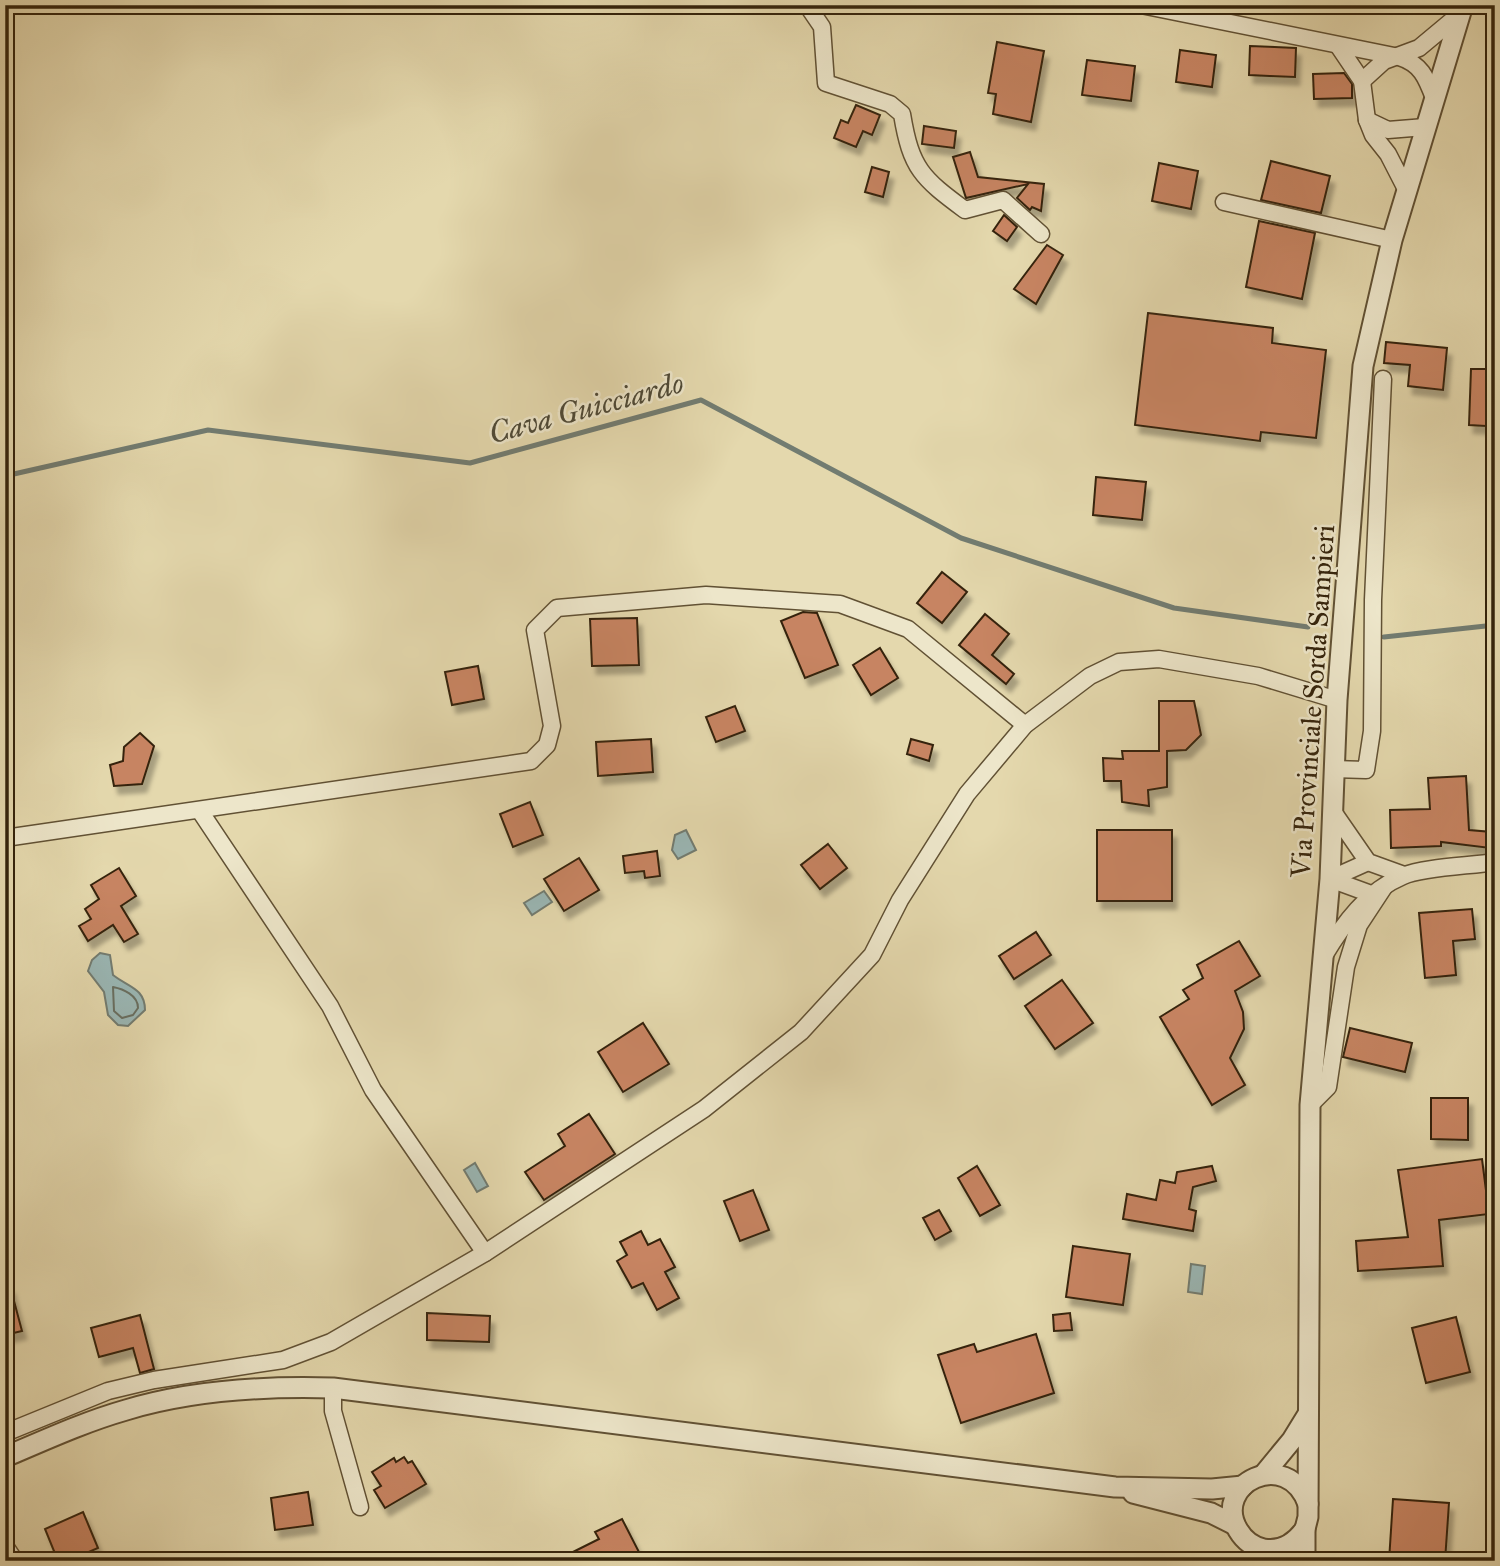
<svg xmlns="http://www.w3.org/2000/svg" width="1500" height="1566" viewBox="0 0 1500 1566" font-family="'IM FELL Great Primer',serif">
<style>
.water{fill:#9ab7b5;stroke:#727c71;stroke-width:2}
.lines{fill:none;stroke-linecap:round;stroke-linejoin:round}
.shore{stroke:#686e60;stroke-width:2}
.stream{stroke:#727c71;stroke-width:5}
.building{fill:#c78462;stroke:#35240c;stroke-width:2;filter:url(#shadow)}
.minor-casing{stroke:#615134;stroke-width:19}
.tertiary-casing{stroke:#615134;stroke-width:23}
.minor{stroke:#ede6ca;stroke-width:16}
.tertiary{stroke:#ede6ca;stroke-width:19}
.labels{text-anchor:middle;stroke-width:5;stroke-linejoin:round;paint-order:stroke}
.street-label{font-size:28px;fill:#35240c;stroke:#ede6ca}
.water-label{font-size:30px;font-style:italic;fill:#4e4936;stroke:#ede6ca}
</style>
<defs>
<filter id="shadow"><feDropShadow dx="4.5" dy="8" stdDeviation="2" flood-color="#0004"/></filter>
</defs>
<rect width="100%" height="100%" fill="#e4d8ad"/>
<filter id="stains"><feTurbulence type="fractalNoise" baseFrequency=".00286" numOctaves="4"/><feColorMatrix values="0 0 0 0 .2 0 0 0 0 .09 0 0 0 0 .02 0 0 0 .5 -.17"/></filter>
<radialGradient id="worn" r=".72"><stop offset=".6" stop-color="#630" stop-opacity="0"/><stop offset="1" stop-color="#630" stop-opacity=".3"/></radialGradient>
<!-- water -->
<g class="water">
<path d="M686 830 696 850 678 859 672 850 675 835Z"/>
<path d="M544 891 552 902 532 915 524 903Z"/>
<path d="M100 953 110 955 113 975C128 987 145 988 145 1010L128 1026 118 1025 108 1015 104 992 88 971 92 960Z"/>
<path d="M475 1163 488 1186 477 1192 464 1170Z"/>
<path d="M1191 1264 1205 1266 1202 1294 1188 1292Z"/>
</g>
<g class="lines">
<!-- shore -->
<path class="shore" d="M113 987C123 989 138 995 138 1008L133 1015 122 1018 114 1011Z"/>
<!-- stream -->
<g class="stream">
<path d="M5 476 208 430 470 463 701 400 961 538 1174 608 1308 627"/>
<path d="M1384 637 1495 625"/>
</g>
</g>
<!-- building -->
<g class="building">
<path d="M997 42 1044 51 1031 122 993 114 996 94 988 93Z"/>
<path d="M1250 46 1296 48 1295 77 1249 75Z"/>
<path d="M1180 50 1216 55 1212 87 1176 82Z"/>
<path d="M1087 60 1135 66 1131 101 1082 95Z"/>
<path d="M1344 73 1352 84V98L1314 99 1313 74Z"/>
<path d="M856 105 880 115 872 135 863 131 856 147 834 138 841 120 848 123Z"/>
<path d="M924 126 956 131 954 148 922 144Z"/>
<path d="M970 152 978 177 1044 184 1041 211 1032 207 1030 210 1017 198 1028 184 966 198 953 157Z"/>
<path d="M1271 161 1330 176 1321 213 1261 200Z"/>
<path d="M1159 163 1198 171 1191 209 1152 201Z"/>
<path d="M872 167 889 172 883 197 865 192Z"/>
<path d="M1004 215 1017 227 1007 241 993 231Z"/>
<path d="M1259 221 1315 233 1302 299 1246 287Z"/>
<path d="M1047 245 1063 255 1036 304 1014 289Z"/>
<path d="M1148 313 1273 328 1272 343 1326 350 1316 438 1261 432 1260 441 1135 425Z"/>
<path d="M1386 342 1447 348 1443 390 1408 386 1410 365 1384 363Z"/>
<path d="M1471 369H1495V418H1486V426L1469 425Z"/>
<path d="M1096 477 1146 482 1142 520 1093 515Z"/>
<path d="M942 572 967 592 942 623 917 603Z"/>
<path d="M803 612 817 613 838 665 805 678 781 621Z"/>
<path d="M985 614 1009 634 992 655 1014 674 1006 684 959 645Z"/>
<path d="M637 618 639 665 592 666 590 619Z"/>
<path d="M880 648 898 678 871 695 853 665Z"/>
<path d="M478 666 484 699 452 705 445 672Z"/>
<path d="M1159 701H1194L1201 735 1186 750 1167 751V787L1148 790 1149 806 1122 802 1121 781H1104L1103 758 1123 759 1122 751H1159Z"/>
<path d="M735 706 745 731 716 742 706 717Z"/>
<path d="M140 733 154 746 142 784 114 786 110 765 123 761 124 747Z"/>
<path d="M651 739 653 772 598 776 596 742Z"/>
<path d="M911 739 933 745 929 761 907 754Z"/>
<path d="M1466 776 1469 830 1492 832 1490 848 1441 842V846L1391 848 1390 810 1430 809 1428 778Z"/>
<path d="M530 802 543 835 513 847 500 814Z"/>
<rect x="1097" y="830" width="75" height="71"/>
<path d="M828 844 847 868 820 889 801 865Z"/>
<path d="M657 851 660 876 645 878 644 871 625 873 623 856Z"/>
<path d="M579 858 599 890 564 911 544 879Z"/>
<path d="M119 868 136 896 121 906 138 934 124 942 113 925 88 941 79 926 91 919 85 909 99 899 91 885Z"/>
<path d="M1472 909 1475 939 1453 941 1456 975 1425 978 1419 913Z"/>
<path d="M1036 932 1051 955 1014 979 999 956Z"/>
<path d="M1239 941 1260 976 1235 991 1243 1012 1244 1029 1230 1058 1245 1085 1212 1105 1160 1017 1189 999 1183 990 1203 978 1197 965Z"/>
<path d="M1062 980 1093 1023 1055 1049 1025 1006Z"/>
<path d="M643 1023 669 1064 623 1092 598 1052Z"/>
<path d="M1350 1028 1412 1043 1405 1072 1343 1057Z"/>
<path d="M1431 1098H1468V1140L1431 1139Z"/>
<path d="M589 1114 615 1154 544 1200 525 1172 565 1146 558 1134Z"/>
<path d="M1482 1159 1489 1214 1439 1220 1443 1266 1358 1271 1356 1241 1408 1237 1398 1170Z"/>
<path d="M977 1166 1000 1205 980 1216 958 1178Z"/>
<path d="M1212 1166 1216 1181 1193 1187 1189 1209 1196 1211 1193 1231 1123 1219 1127 1194 1156 1200 1160 1180 1175 1183 1177 1172Z"/>
<path d="M753 1190 769 1230 740 1241 724 1201Z"/>
<path d="M939 1210 951 1231 935 1240 923 1218Z"/>
<path d="M641 1231 648 1245 660 1239 675 1267 665 1272 679 1298 657 1310 643 1283 632 1288 617 1261 627 1255 620 1242Z"/>
<path d="M1073 1246 1130 1254 1123 1305 1066 1297Z"/>
<path d="M10 1286 22 1331 5 1335V1287Z"/>
<path d="M427 1313 490 1316 489 1342 427 1340Z"/>
<path d="M1070 1313 1072 1330 1054 1331 1053 1315Z"/>
<path d="M140 1315 154 1369 140 1373 133 1348 99 1357 91 1328Z"/>
<path d="M1456 1317 1470 1372 1426 1383 1412 1328Z"/>
<path d="M1036 1334 1054 1393 961 1423 938 1355 974 1344 977 1352Z"/>
<path d="M404 1457 408 1463 412 1461 426 1484 385 1508 374 1490 381 1486 372 1472 394 1458 396 1462Z"/>
<path d="M308 1492 313 1525 275 1530 271 1498Z"/>
<path d="M1393 1499 1449 1503 1445 1561H1389Z"/>
<path d="M83 1512 98 1548 68 1561H58L45 1529Z"/>
<path d="M622 1519 641 1556 631 1561H555L599 1539 595 1532Z"/>
</g>
<g class="lines">
<defs>
<g id="minor">
<path d="M807 5 822 27 826 83 890 104 902 114C911 169 922 178 965 210L1003 200 1041 234"/>
<path d="M1141 5 1399 57C1421 64 1426 77 1434 98"/>
<path d="M1339 47 1362 81 1367 120 1373 135 1388 154 1406 189"/>
<path d="M1362 81 1384 61 1419 48 1461 13"/>
<path d="M1367 120 1388 130 1425 127"/>
<path d="M1224 202 1392 240"/>
<path d="M1333 769 1366 770 1372 731 1373 600 1383 379"/>
<path d="M1332 810 1368 862 1404 875"/>
<path d="M200 811 330 1006 373 1090 485 1253"/>
<path d="M5 838 531 761 547 745 552 726 535 630 557 608 706 595 840 604 908 629 1025 725"/>
<path d="M1330 879 1371 894"/>
<path d="M1330 879 1368 862"/>
<path d="M1324 956C1343 924 1367 891 1403 876 1424 867 1470 866 1495 862"/>
<path d="M1310 1105 1328 1087 1346 967 1359 925 1384 887"/>
<path d="M333 1388V1411L360 1507"/>
<path d="M5 1433 108 1391 154 1380 283 1360 331 1342 485 1253 704 1109 801 1032 872 955 900 900 967 794 1025 725 1090 676 1119 662 1159 659 1258 676 1337 700"/>
<path d="M5 1546 15 1561"/>
</g>
<g id="tertiary">
<path d="M5 1457C45 1440 84 1422 126 1410 192 1390 265 1386 333 1388L1115 1487 1212 1489 1243 1486"/>
<path d="M1264 1474 1292 1440 1308 1414"/>
<path d="M1133 1493 1211 1513 1235 1525"/>
<path d="M1305 1529C1295 1543 1282 1552 1264 1549 1253 1547 1244 1540 1238 1530 1211 1484 1287 1446 1308 1504"/>
<path d="M1305 1561V1529L1308 1517 1310 1105 1330 879 1337 700 1363 366 1392 240 1463 5"/>
</g>
</defs>
<!-- minor casing -->
<use href="#minor" class="minor-casing"/>
<!-- tertiary casing -->
<use href="#tertiary" class="tertiary-casing"/>
<!-- minor -->
<use href="#minor" class="minor"/>
<!-- tertiary -->
<use href="#tertiary" class="tertiary"/>
</g>
<g class="labels">
<!-- street labels -->
<g class="street-label">
<text transform="translate(1312 701) rotate(-86)" y="10">Via Provinciale Sorda Sampieri</text>
</g>
<!-- water labels -->
<g class="water-label">
<text transform="translate(586 408) rotate(-15)" y="10">Cava Guicciardo</text>
</g>
</g>
<!-- margin -->
<rect width="1500" height="1566" fill="none" stroke="#e4d8ad" stroke-width="28"/>
<rect x="7" y="7" width="1486" height="1552" fill="none" stroke="#35240c" stroke-width="3.5"/>
<rect x="14" y="14" width="1472" height="1538" fill="none" stroke="#35240c" stroke-width="2"/>
<rect width="100%" height="100%" filter="url(#stains)"/>
<rect width="100%" height="100%" fill="url(#worn)"/>
</svg>
